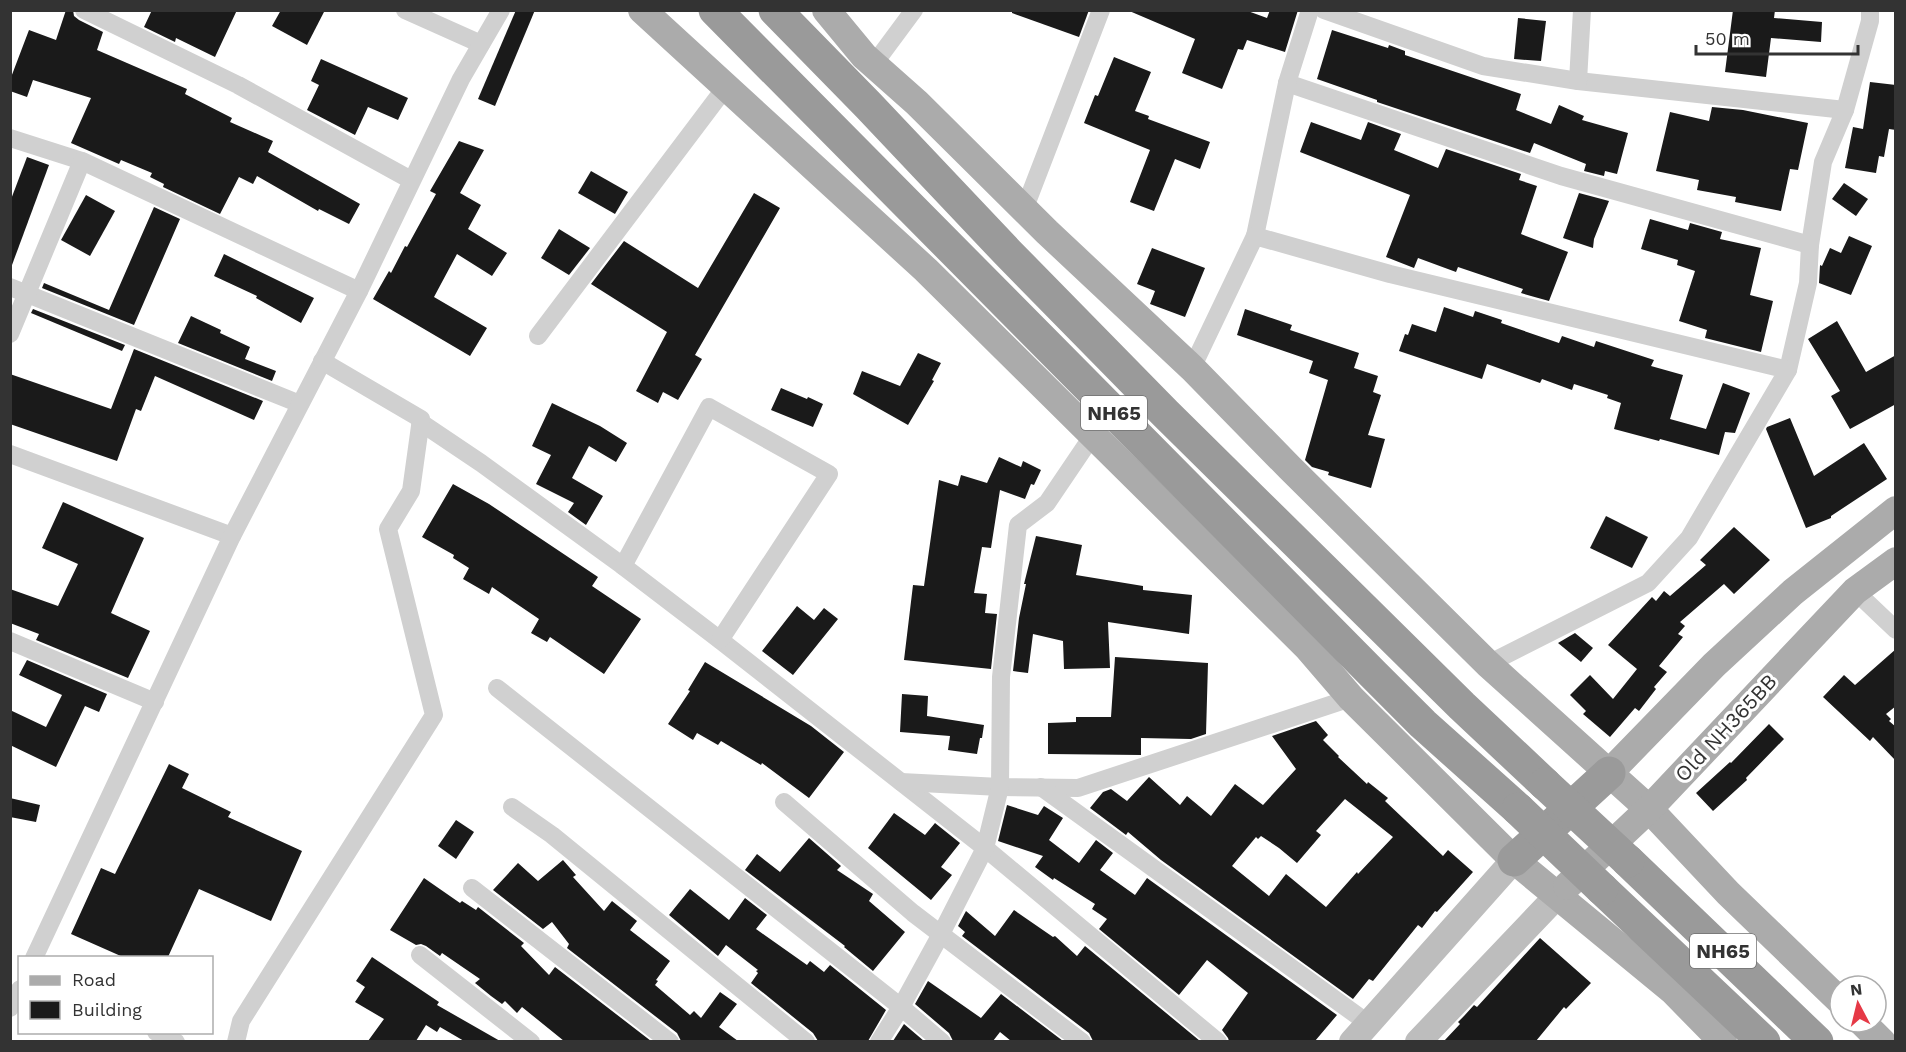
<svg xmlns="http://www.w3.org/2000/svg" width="1906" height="1052" viewBox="0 0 1906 1052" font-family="'Work Sans',sans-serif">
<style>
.building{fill:#1a1a1a;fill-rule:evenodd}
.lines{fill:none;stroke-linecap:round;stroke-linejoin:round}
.street{stroke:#d0d0d0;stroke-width:18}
.secondary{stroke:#bdbdbd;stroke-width:26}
.primary{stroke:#ababab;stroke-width:28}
.highway{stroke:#9a9a9a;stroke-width:33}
.highway-bridge{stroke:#9a9a9a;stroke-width:33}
.labels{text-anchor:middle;stroke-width:6;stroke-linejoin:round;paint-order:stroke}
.shield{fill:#fff;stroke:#707070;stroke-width:1.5}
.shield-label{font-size:20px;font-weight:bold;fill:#333}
.street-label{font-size:21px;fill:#333;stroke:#fff}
</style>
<rect width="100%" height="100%" fill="#fff"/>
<!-- building -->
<g class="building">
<path d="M66 10H73L74 16 79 20 103 32 97 50 187 89 185 94 232 118 230 122 273 141 268 152 360 204 349 224 319 209 318 211 257 176 253 184 239 177 220 214 163 187 164 184 150 177 152 173 121 160 119 164 71 143 91 98 33 80 27 97 10 91V80L29 30 56 40Z"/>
<path d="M152 10H237L215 57 176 38 175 42 144 27Z"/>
<path d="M281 10H325L307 45 272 26Z"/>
<path d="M516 10H535L495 106 478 99Z"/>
<path d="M1012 10H1089L1079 37 1012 13Z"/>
<path d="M1127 10H1245L1267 18 1270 10H1298L1285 52 1247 40 1243 50 1238 49 1222 89 1182 73 1195 39Z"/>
<path d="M1733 10H1775L1774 18 1822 22 1821 42 1771 38 1766 77 1725 72Z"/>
<path d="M1518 18 1546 21 1541 61 1514 59Z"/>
<path d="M1332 30 1388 48 1389 45 1405 51V55L1521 94 1516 110 1551 124 1559 105 1584 116 1582 120 1628 133 1617 174 1605 171 1604 176 1584 171 1586 164 1534 143 1530 153 1377 102V100L1317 79Z"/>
<path d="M1114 57 1151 72 1135 111 1149 116 1148 119 1210 142 1200 169 1175 159 1154 211 1130 202 1150 150 1084 123 1095 95 1098 96Z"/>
<path d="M321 59 408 98 398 120 368 107 355 135 307 110 319 85 311 81Z"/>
<path d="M1870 82 1896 85V130L1889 129 1884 157 1879 156 1876 173 1845 168 1853 127 1863 129Z"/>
<path d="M1712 107 1743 110 1808 123 1798 170 1790 169 1781 211 1735 202 1736 197 1697 190 1699 180 1656 171 1670 112 1709 121Z"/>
<path d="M1311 122 1361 140 1368 122 1401 134 1394 150 1438 168 1446 149 1521 174 1519 180 1537 186 1521 234 1568 252 1549 301 1531 296 1521 293 1523 289 1458 267 1456 272 1418 258 1414 268 1386 257 1410 195 1300 152Z"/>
<path d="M459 141 484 150 460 193 481 205 468 229 507 253 492 276 457 254 434 297 487 328 470 356 373 299 389 271 391 273 405 246 407 247 436 194 430 191Z"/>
<path d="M27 157 49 165 12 265 10 264V202Z"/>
<path d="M591 171 628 192 615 214 578 193Z"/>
<path d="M1844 183 1868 199 1856 216 1832 199Z"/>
<path d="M754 193 780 208 695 355 702 359 678 400 663 392 658 403 636 391 667 332 591 284 624 241 698 288Z"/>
<path d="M1579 193 1609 201 1594 239 1593 248 1563 238Z"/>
<path d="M86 195 115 211 90 256 61 240Z"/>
<path d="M154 207 180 219 134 325 42 288 44 283 109 310Z"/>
<path d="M1650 219 1688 230 1690 223 1722 232 1720 239 1761 248 1750 295 1773 301 1761 352 1705 338 1707 330 1679 321 1695 271 1677 265 1678 260 1641 249Z"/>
<path d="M559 229 590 248 569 275 541 258Z"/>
<path d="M1849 236 1872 246 1851 295 1819 283 1820 265 1822 266 1830 248 1841 253Z"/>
<path d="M1152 248 1205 268 1185 317 1150 304 1155 291 1137 284Z"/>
<path d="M224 254 314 298 301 323 256 298 257 296 214 276Z"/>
<path d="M1444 307 1473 317 1475 311 1502 320 1501 323 1559 343 1562 336 1594 347 1596 341 1654 360 1651 366 1683 375 1670 419 1706 429 1723 383 1750 393 1735 433 1725 432 1719 455 1660 439 1659 441 1614 429 1621 403 1607 398 1608 395 1574 384 1572 390 1542 379 1540 383 1487 364 1482 379 1399 351 1405 334 1408 335 1412 324 1436 332Z"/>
<path d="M33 309 125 345 122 351 31 313Z"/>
<path d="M1245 309 1292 325 1290 330 1359 353 1354 368 1378 376 1373 392 1381 395 1368 435 1385 439 1371 488 1328 475 1329 472 1312 467 1305 460 1328 380 1309 373 1313 361 1237 335Z"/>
<path d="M191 316 221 330 220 333 250 347 245 359 276 371 272 381 178 343Z"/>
<path d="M1837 321 1866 372 1896 355V404L1850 429 1831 396 1840 391 1808 339Z"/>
<path d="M134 349 263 401 254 420 155 376 141 411 136 409 117 461 10 424V374L111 409Z"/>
<path d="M918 353 941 363 932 380 934 381 908 425 853 394 862 371 900 386Z"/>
<path d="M781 388 807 399 808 397 823 404 813 427 771 410Z"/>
<path d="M552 403 600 426 627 443 616 462 589 446 572 478 603 496 586 525 568 512 574 503 536 484 551 455 532 446Z"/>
<path d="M1790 418 1814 476 1864 443 1887 479 1831 516V518L1806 528 1766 429 1767 427Z"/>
<path d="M999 457 1021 467 1023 461 1041 470 1034 485 1031 484 1025 499 1000 490 991 548 982 547 974 593 987 594 985 613 997 614 991 669 904 660 913 585 924 586 939 480 958 486 961 475 987 483Z"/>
<path d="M453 484 489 504 598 577 592 586 641 619 604 674 550 637 547 642 531 633 539 619 492 587 489 594 463 579 469 568 453 558 454 555 422 537Z"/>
<path d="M63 502 144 538 111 613 150 631 128 678 36 640 39 634 10 623V589L58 606 78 564 42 548Z"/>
<path d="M1606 516 1648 537 1632 568 1590 548Z"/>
<path d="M1734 527 1770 560 1734 594 1724 584 1680 622 1685 626 1678 634 1683 637 1659 666 1667 672 1654 687 1656 689 1639 711 1635 708 1610 737 1583 714 1586 711 1570 695 1590 675 1613 699 1637 669 1608 645 1652 597 1656 601 1664 591 1670 596 1706 565 1700 560Z"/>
<path d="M1036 536 1082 545 1076 575 1143 586V590L1192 595 1189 634 1108 622 1110 668 1064 669 1063 641 1033 634 1028 673 1013 671 1019 618 1026 584H1024Z"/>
<path d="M797 606 814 620 824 608 838 619 793 675 762 651Z"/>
<path d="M1575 633 1593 648 1581 662 1558 643Z"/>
<path d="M1896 649V706L1886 714 1891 719 1889 721 1896 727V761L1873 737 1870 741 1823 697 1844 675 1855 685Z"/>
<path d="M1115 657 1208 663 1206 734 1191 739 1141 738V755L1048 754V723L1076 722V717H1111Z"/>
<path d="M27 660 107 694 99 712 85 706 56 767 10 745V710L46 727 62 695 19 675Z"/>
<path d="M705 662 811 726 844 752 809 798 762 763 761 765 721 741 718 745 697 733 693 740 668 724 690 691 688 690Z"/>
<path d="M902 694 928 696 927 716 984 725 982 738H980L977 754 948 750 950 736 900 732Z"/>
<path d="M1316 721 1328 735 1323 740 1339 756 1338 757 1367 784 1368 782 1388 798 1385 801 1443 856 1448 850 1473 872 1437 912 1435 911 1422 928 1418 925 1373 981 1369 979 1353 999 1161 860 1128 832 1126 835 1090 808 1103 792 1111 789 1127 801 1149 777 1180 805 1187 796 1211 816 1235 784 1263 805 1296 769 1272 736ZM1345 799 1393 837 1358 874 1357 872 1326 907 1286 874 1269 896 1232 866 1256 837 1258 839 1261 836 1279 848 1297 863 1321 835 1316 831Z"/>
<path d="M1769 724 1784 739 1746 778 1747 780 1713 811 1696 793 1730 762 1731 763Z"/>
<path d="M169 764 189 774 182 788 231 812 228 817 302 851 271 921 199 889 168 957H123L71 934 101 868 115 874Z"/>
<path d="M10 798 40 805 36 822 10 817Z"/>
<path d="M1007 805 1038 815 1044 806 1063 818 1049 840 1079 863 1096 840 1113 853 1100 870 1135 895 1147 878 1337 1015 1315 1041H1229L1228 1038 1222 1030 1248 993 1207 960 1179 995 1099 929 1107 919 1092 909 1095 904 1054 878 1053 880 1035 867 1043 856 998 841Z"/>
<path d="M894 813 925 835 935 823 960 843 941 867 952 875 931 900 868 848Z"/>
<path d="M456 820 474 832 456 859 438 846Z"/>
<path d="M809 838 841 866 837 870 873 894 869 901 905 932 873 971 844 947 845 946 745 870 757 854 780 872Z"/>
<path d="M563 860 576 875 573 877 604 911 612 901 637 921 630 930 670 961 656 980 658 981 655 985 690 1015 694 1011 701 1018 720 992 737 1004 719 1027 738 1041H681L677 1033 567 948 569 944 552 922 543 929 493 890 518 863 538 881Z"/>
<path d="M424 878 460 903 462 901 476 910 478 907 524 943 521 946 549 975 555 967 651 1041H564L522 1007 517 1013 505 1001 502 1004 491 996 475 983 480 979 442 953 440 956 426 946 421 944 416 945 390 930Z"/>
<path d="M690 889 729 920 745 898 767 915 756 929 807 965 810 961 824 972 830 965 886 1010 868 1041H818L813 1033 751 983 758 973 756 971 758 970 726 945 718 956 688 931 669 915Z"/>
<path d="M1014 910 1053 937 1055 936 1077 956 1085 946 1200 1041H1093L1089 1033 962 936 965 932 958 926 966 911 995 936Z"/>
<path d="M1540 938 1591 983 1566 1009 1564 1007 1536 1041H1444L1460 1024 1458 1022 1464 1016 1474 1005 1477 1007Z"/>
<path d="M372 957 439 1002 437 1005 500 1041H464L440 1027 437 1032 426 1025 416 1041H368L384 1019 355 1002 365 987 356 981Z"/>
<path d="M928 981 981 1018 1001 994 1063 1041H1011L1000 1032 993 1041H953L949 1033 915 1004Z"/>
<path d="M904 1024 924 1041H893Z"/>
</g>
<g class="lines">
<!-- street -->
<g class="street">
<path d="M84 10 238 85 411 180"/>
<path d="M405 10 481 44"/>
<path d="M1324 10 1483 66 1578 81 1845 110 1823 162 1810 245 1808 283 1788 370"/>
<path d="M874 64 914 10"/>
<path d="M1578 81 1582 10"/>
<path d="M1287 83 1561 176 1810 245"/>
<path d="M1845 110 1870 21V10"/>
<path d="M10 138 82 161"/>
<path d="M1024 210 1101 10"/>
<path d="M1255 236 1287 83 1310 10"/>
<path d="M10 287 300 404"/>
<path d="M10 334 82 161 359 291"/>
<path d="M538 336 725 88"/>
<path d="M1192 368 1255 236 1390 274 1788 370 1689 538 1648 583 1488 664"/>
<path d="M420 422 481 463 623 566 720 640 985 848 1218 1042"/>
<path d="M10 454 232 536"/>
<path d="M623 566 709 407 829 474 720 640"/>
<path d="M1855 591 1896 630"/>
<path d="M10 641 155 702"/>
<path d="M497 688 901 1007 942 1042"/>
<path d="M901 782 1000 787 1078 788 1351 698"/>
<path d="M1041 787 1369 1024"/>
<path d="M784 802 913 913 1082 1042"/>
<path d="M512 807 552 835 806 1042"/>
<path d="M472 888 670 1042"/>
<path d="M420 955 531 1042"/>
<path d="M34 958 232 536 359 291 461 79 501 10"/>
<path d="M10 1008 20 989"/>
<path d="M156 1032 176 1042"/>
<path d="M236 1042 241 1021 434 715 388 529 411 491 421 419 322 361"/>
<path d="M879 1042 901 1007 941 934 985 848 1000 787 1001 677 1018 525 1047 503 1093 435"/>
</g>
<!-- secondary -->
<g class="secondary">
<path d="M1352 1042 1514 860"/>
<path d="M1418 1042 1557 896"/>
</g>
<!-- primary -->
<g class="primary">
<path d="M642 10 926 270 1308 648 1351 698 1514 860 1673 991 1723 1042"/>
<path d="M826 10 864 56 917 103 1047 232 1192 368 1290 468 1488 664 1649 809 1728 893 1840 1001"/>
<path d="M1609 773 1714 665 1793 592 1896 510"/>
<path d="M1567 886 1649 809 1855 591 1896 561"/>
<path d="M1862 1022 1882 1042"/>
</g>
<!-- highway -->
<g class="highway">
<path d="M715 10 1374 675 1423 724 1518 809"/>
<path d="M775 10 868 105 1008 253 1165 413 1462 706 1545 784"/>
<path d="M1514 860 1609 773"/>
<path d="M1628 861 1817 1042"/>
<path d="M1602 889 1764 1042"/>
</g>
<!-- highway-bridge -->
<g class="highway-bridge">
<path d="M1545 784 1628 861"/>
<path d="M1518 809 1602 889"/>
</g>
</g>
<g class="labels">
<!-- shield labels -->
<g class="shield">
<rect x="1081" y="396" width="66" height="34" rx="4.5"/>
<rect x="1690" y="934" width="66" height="34" rx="4.5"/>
</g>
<g class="shield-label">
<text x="1114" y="420">NH65</text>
<text x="1723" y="958">NH65</text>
</g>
<!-- street labels -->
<g class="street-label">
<text transform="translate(1726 728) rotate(-47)" y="7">Old NH365BB</text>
</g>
</g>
<!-- border -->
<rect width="1906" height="1052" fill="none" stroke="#333333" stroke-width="24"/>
<!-- legend -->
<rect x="18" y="956" width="195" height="78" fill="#ffffff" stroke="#adadad" stroke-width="1.5"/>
<rect x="30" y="976" width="30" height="9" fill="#ababab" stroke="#adadad" stroke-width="1.5"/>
<text x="72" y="986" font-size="18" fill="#333333">Road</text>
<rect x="30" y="1001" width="30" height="18" fill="#1a1a1a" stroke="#adadad" stroke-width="1.5"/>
<text x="72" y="1016" font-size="18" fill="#333333">Building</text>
<!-- north arrow -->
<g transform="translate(1858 1004) rotate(353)"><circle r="28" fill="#ffffff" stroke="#adadad" stroke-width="1.5"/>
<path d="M0-4.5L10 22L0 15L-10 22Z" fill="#e63946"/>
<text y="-9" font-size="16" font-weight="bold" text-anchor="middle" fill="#333333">N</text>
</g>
<!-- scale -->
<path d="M1696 45v9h162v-9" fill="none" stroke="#333333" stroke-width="3"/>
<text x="1705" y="45" font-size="18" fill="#333333" stroke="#ffffff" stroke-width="4.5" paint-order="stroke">50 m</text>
</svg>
